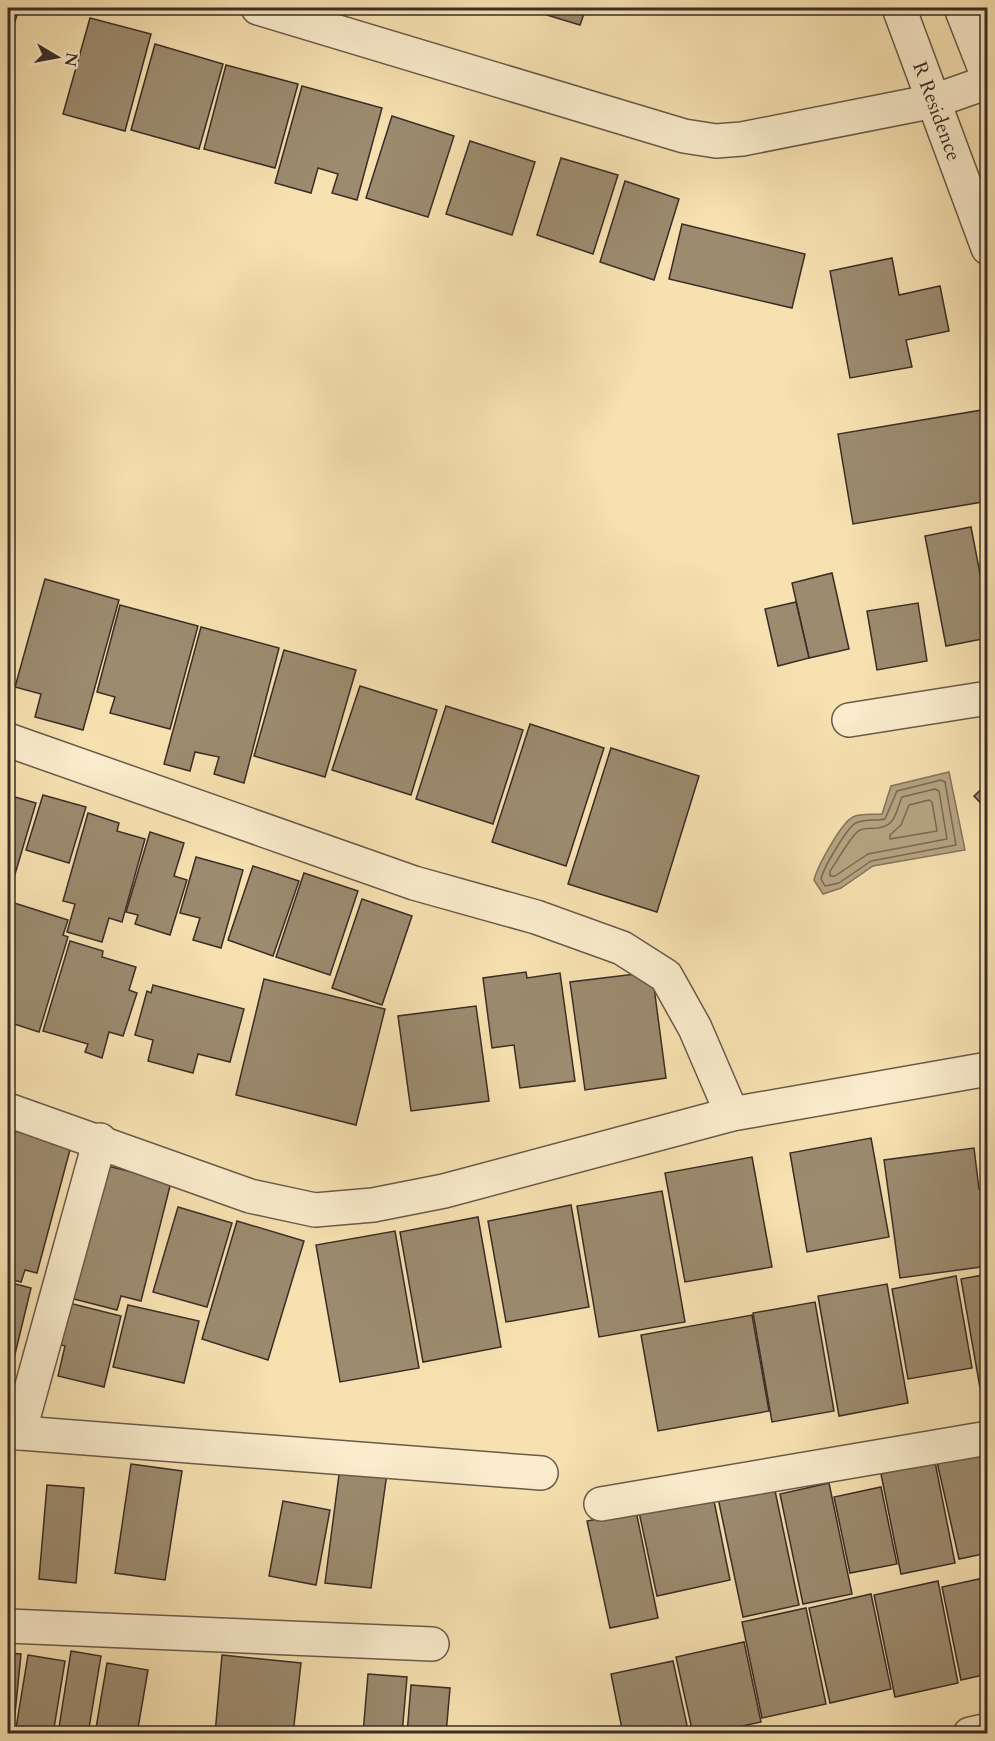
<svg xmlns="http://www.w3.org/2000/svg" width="995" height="1741" viewBox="0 0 995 1741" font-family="Cardo,serif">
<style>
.water{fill:#b7a482;stroke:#85745e;stroke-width:1.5}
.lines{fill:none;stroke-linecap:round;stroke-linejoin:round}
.shore{stroke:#786854;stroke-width:1.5}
.building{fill:#9c8b6f;stroke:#3a2d27;stroke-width:1.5}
.minor-casing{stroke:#695a4a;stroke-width:36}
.minor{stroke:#faeccc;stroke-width:33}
.labels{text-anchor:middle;stroke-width:6;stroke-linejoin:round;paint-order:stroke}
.street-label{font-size:20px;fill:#3a2d27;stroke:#faeccc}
</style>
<rect width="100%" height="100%" fill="#f7e1b1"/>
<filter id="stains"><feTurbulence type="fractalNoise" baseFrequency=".00333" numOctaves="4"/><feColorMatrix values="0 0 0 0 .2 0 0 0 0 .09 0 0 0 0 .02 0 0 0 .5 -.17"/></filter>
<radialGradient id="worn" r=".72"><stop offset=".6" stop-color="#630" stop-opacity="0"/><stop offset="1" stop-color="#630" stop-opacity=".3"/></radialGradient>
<!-- water -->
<path class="water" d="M949 772 965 850 873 866 841 888 823 894 814 880C817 867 841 823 853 817 860 813 874 815 882 814L891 786Z"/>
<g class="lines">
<!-- shore -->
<g class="shore">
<path d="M941 780 945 782 956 845 871 861 839 883 825 886 821 879C823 869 847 827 856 823 865 819 876 821 885 819L897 791Z"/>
<path d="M935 789 939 791 947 839 868 854 835 876H830V871C837 862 852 833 860 830 865 828 873 828 878 828 896 826 896 811 902 797Z"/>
<path d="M929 800 932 802 937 831 890 839V835L901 825 909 805Z"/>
</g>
</g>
<!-- building -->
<g class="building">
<path d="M8 8H19L8 45Z"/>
<path d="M524 8H586L580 25Z"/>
<path d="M714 8H729L724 14Z"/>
<path d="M90 18 151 34 125 131 63 114Z"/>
<path d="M155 44 223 64 199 149 131 130Z"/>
<path d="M226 65 298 84 275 168 204 149Z"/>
<path d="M302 86 382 108 357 200 332 193 338 174 318 168 311 193 275 183Z"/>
<path d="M392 116 454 136 428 217 366 198Z"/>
<path d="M470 141 535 162 512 235 446 214Z"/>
<path d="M561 158 618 175 593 254 537 235Z"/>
<path d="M625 181 679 199 654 280 600 262Z"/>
<path d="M682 224 805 254 792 308 669 279Z"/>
<path d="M892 258 899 295 940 286 949 331 906 340 912 367 850 378 830 271Z"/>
<path d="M988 409V501L853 524 838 434Z"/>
<path d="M971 527 988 615V638L946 646 925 536Z"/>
<path d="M832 573 849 649 809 658 792 583Z"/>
<path d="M45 579 119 600 83 730 35 717 41 694 15 687Z"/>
<path d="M796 602 809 658 778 666 765 609Z"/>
<path d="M918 603 927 661 877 670 867 611Z"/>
<path d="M120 605 198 626 170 729 110 713 115 697 97 692Z"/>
<path d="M201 627 279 648 244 783 214 774 219 757 195 752 190 771 164 764Z"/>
<path d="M284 650 356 670 325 777 254 756Z"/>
<path d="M360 686 437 710 411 795 332 770Z"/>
<path d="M446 706 523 730 493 824 416 799Z"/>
<path d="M530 724 604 748 566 866 492 842Z"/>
<path d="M611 748 699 776 657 912 568 884Z"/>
<path d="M988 783V811L974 796Z"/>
<path d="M8 795 36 803 8 898Z"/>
<path d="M43 795 86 807 69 863 26 850Z"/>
<path d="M88 813 119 823 117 831 145 839 122 922 109 918 102 942 67 932 75 904 63 901Z"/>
<path d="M150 832 184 843 174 876 187 880 170 935 135 924 138 915 126 912Z"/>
<path d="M196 857 243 870 221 948 193 940 200 918 180 913Z"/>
<path d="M253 866 299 881 273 956 228 940Z"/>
<path d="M304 873 358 891 330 975 276 957Z"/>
<path d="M362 899 412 916 382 1005 332 988Z"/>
<path d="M8 901 68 920 63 935 68 937 39 1032 8 1022Z"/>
<path d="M70 941 103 951 102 957 136 967 129 990 137 993 123 1036 109 1032 102 1058 85 1052 88 1044 43 1031Z"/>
<path d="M526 972 527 978 560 973 575 1081 520 1088 514 1045 492 1048 483 978Z"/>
<path d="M652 972 666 1078 585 1090 570 982Z"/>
<path d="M264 979 385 1009 356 1125 236 1095Z"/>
<path d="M153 985 244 1009 230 1062 198 1054 193 1073 148 1061 153 1040 135 1035 147 991 151 993Z"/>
<path d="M476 1006 489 1101 411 1111 398 1016Z"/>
<path d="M8 1129 71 1146 37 1273 25 1270 21 1282 8 1279Z"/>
<path d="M871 1138 889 1237 807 1252 790 1153Z"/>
<path d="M974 1148 979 1189 988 1188V1266L900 1278 884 1160Z"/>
<path d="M752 1157 772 1267 685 1282 665 1173Z"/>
<path d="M104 1165 171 1182 141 1301 121 1296 117 1310 70 1298Z"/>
<path d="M662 1191 685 1322 599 1337 577 1206Z"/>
<path d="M571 1205 589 1307 506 1322 488 1221Z"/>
<path d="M178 1207 232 1223 207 1307 153 1292Z"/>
<path d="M478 1217 501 1347 423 1362 400 1232Z"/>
<path d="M237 1221 304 1241 268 1360 202 1339Z"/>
<path d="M395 1231 419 1368 340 1382 316 1245Z"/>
<path d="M988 1274V1387L980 1388 961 1279Z"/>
<path d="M956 1276 972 1368 908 1379 892 1289Z"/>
<path d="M8 1282 31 1288 8 1383Z"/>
<path d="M887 1284 908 1403 839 1416 818 1296Z"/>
<path d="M815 1302 834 1411 772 1422 753 1313Z"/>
<path d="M69 1303 121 1316 104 1387 58 1376 65 1346 58 1344Z"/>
<path d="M128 1305 199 1321 184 1383 113 1367Z"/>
<path d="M752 1315 769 1411 658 1431 641 1335Z"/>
<path d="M8 1450 13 1451 8 1493Z"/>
<path d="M988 1451V1553L959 1559 937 1462Z"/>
<path d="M935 1462 955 1563 901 1574 881 1474Z"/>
<path d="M131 1464 182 1471 165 1580 115 1573Z"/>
<path d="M340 1467 387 1473 371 1588 325 1583Z"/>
<path d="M829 1483 852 1594 803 1604 780 1494Z"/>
<path d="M47 1485 84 1488 76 1583 39 1579Z"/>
<path d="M774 1486 799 1605 743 1617 718 1498Z"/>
<path d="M881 1487 897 1564 850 1573 834 1497Z"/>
<path d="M713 1496 730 1580 657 1596 639 1512Z"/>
<path d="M283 1501 330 1510 316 1585 269 1576Z"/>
<path d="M636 1511 658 1618 610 1628 587 1521Z"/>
<path d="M988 1577V1674L961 1680 942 1587Z"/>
<path d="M938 1581 958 1683 895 1697 874 1595Z"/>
<path d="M871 1594 891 1689 830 1703 809 1608Z"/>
<path d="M806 1608 826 1704 762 1718 742 1622Z"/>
<path d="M744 1642 761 1722 706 1734H693L676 1657Z"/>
<path d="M71 1651 101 1656 88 1734H58Z"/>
<path d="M8 1653 21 1654 13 1734H8Z"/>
<path d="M28 1655 65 1661 53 1734H15Z"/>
<path d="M222 1655 301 1663 293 1734H215Z"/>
<path d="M673 1661 688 1730 674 1734H623L611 1674Z"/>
<path d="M107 1663 148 1670 137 1734H95Z"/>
<path d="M368 1674 407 1677 402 1734H363Z"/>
<path d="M411 1685 450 1688 446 1734H407Z"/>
</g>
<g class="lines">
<defs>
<g id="minor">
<path d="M258 8 684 136 716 141 742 139 934 101 988 82"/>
<path id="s1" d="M899 8 988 248"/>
<path d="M961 8 988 77"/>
<path d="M849 720 988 698"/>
<path d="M8 740 414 883 536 917 622 948 666 976 695 1028 732 1114"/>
<path d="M8 1110 250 1196 315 1210 373 1205 444 1191 732 1114 988 1069"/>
<path d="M8 1432 541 1473"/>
<path d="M19 1433 100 1140"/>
<path d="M601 1504 988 1438"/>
<path d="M8 1626 432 1644"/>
<path d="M970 1734 988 1730"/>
</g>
</defs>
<!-- minor casing -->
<use href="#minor" class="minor-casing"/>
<!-- minor -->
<use href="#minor" class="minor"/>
</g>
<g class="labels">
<!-- street labels -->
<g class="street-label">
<text dy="7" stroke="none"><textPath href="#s1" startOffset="110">R Residence</textPath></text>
</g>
</g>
<!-- margin -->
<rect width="995" height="1741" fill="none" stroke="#f7e1b1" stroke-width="30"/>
<rect x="9" y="9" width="977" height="1723" fill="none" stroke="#3a2d27" stroke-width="3"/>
<rect x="15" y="15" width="965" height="1711" fill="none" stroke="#3a2d27" stroke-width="1.5"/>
<!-- north arrow -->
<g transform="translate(57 57) rotate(100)" stroke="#faeccc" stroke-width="4.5" paint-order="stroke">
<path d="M0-4.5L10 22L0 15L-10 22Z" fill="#3a2d27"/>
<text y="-9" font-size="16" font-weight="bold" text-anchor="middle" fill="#3a2d27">N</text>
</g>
<rect width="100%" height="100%" filter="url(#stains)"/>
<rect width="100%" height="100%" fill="url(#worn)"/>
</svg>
